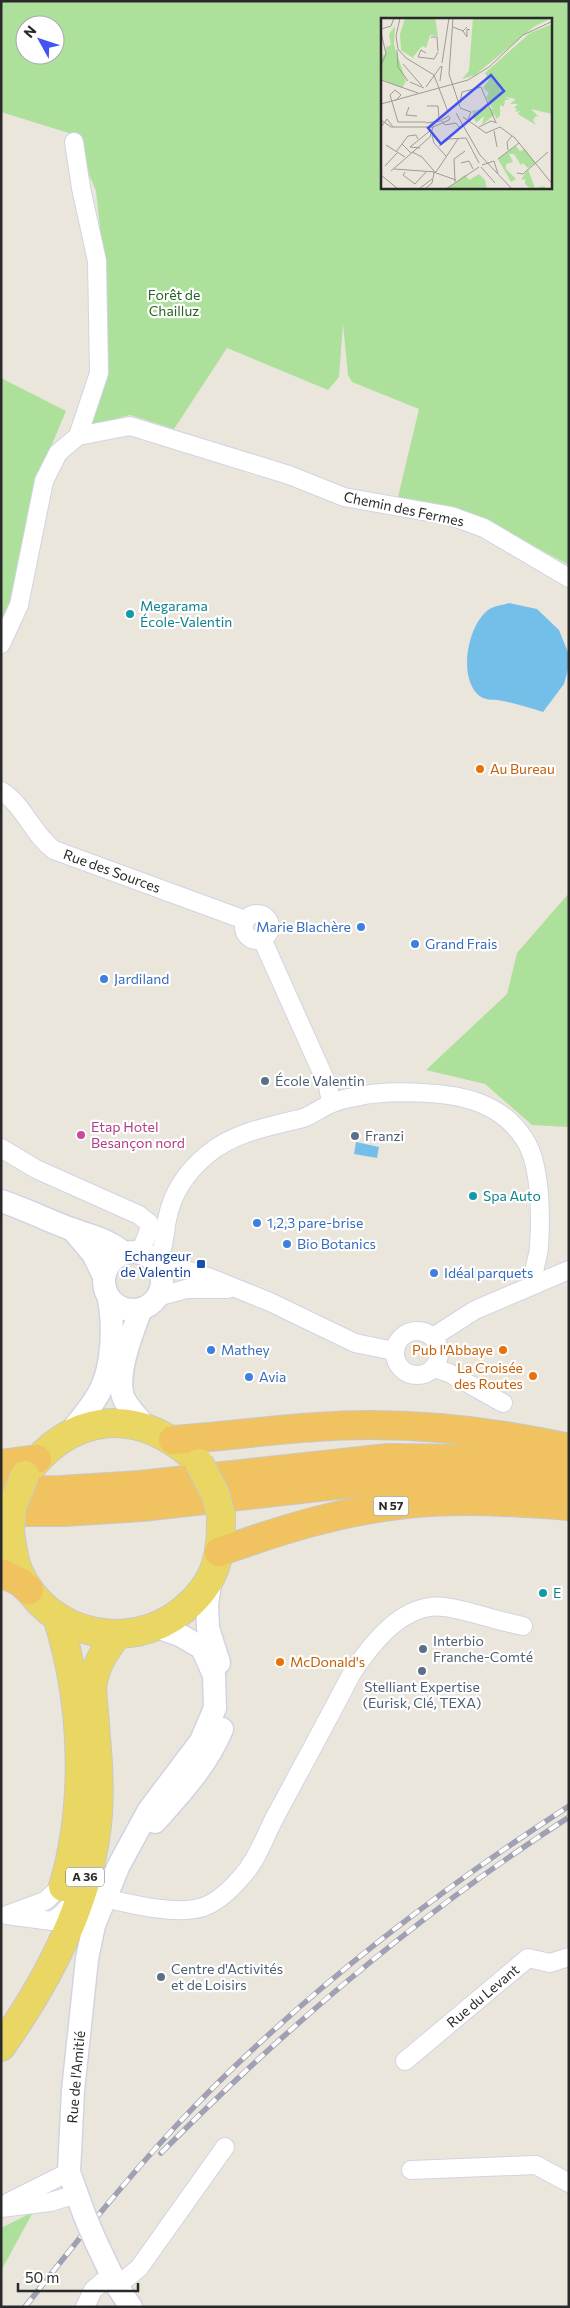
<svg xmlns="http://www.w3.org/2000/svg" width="570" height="2308" viewBox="0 0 570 2308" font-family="Commissioner,sans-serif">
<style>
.green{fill:#ace09b;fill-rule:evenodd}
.water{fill:#74bfe9}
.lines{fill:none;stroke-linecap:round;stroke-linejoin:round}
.minor-casing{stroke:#d2d3e2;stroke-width:20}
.tertiary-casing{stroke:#d2d3e2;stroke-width:25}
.primary-casing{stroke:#c8c8c8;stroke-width:30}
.trunk-casing{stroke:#c8c8c8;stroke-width:30}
.minor{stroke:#fff;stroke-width:18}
.tertiary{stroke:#fff;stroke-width:22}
.primary{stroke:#ead763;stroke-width:28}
.trunk{stroke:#f0c260;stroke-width:28}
.rail-casing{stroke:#9fa0b3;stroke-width:5.5}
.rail{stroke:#fff;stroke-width:4;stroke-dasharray:11;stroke-linecap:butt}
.tertiary-bridge-casing{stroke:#d2d3e2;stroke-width:25;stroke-linecap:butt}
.primary-bridge-casing{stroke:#c8c8c8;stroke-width:30;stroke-linecap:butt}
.tertiary-bridge{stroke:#fff;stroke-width:22}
.primary-bridge{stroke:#ead763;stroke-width:28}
.culture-dot{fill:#0f9aa8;stroke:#fff;stroke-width:2}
.food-dot{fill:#e8710a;stroke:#fff;stroke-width:2}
.shop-dot{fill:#3f7fe0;stroke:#fff;stroke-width:2}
.service-dot{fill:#5c6f8a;stroke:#fff;stroke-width:2}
.hotel-dot{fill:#d1479c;stroke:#fff;stroke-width:2}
.transit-dot{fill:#1a4fb4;stroke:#fff;stroke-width:2}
.labels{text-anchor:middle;stroke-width:4.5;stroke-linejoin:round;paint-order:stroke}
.shield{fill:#fff;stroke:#6a6a6a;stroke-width:1}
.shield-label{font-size:12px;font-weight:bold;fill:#2a2a2a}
.park-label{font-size:14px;fill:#25641d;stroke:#fff}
.street-label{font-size:14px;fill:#2a2a2a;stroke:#fff}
.culture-label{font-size:14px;fill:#0d838f;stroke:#fff;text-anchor:start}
.food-label{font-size:14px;fill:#c56008;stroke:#fff;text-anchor:start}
.shop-label{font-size:14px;fill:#366cbe;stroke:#fff;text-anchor:start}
.service-label{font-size:14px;fill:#4e5e75;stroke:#fff;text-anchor:start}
.hotel-label{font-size:14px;fill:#b23c85;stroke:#fff;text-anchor:start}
.transit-label{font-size:14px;fill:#164399;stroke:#fff;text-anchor:end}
.inset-road{fill:none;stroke:#9e9b95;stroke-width:1}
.view{fill:#4353f1;fill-opacity:0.15;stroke:#4353f1;stroke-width:2.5}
.inset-edge{fill:none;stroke:#2a2a2a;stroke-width:2.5}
</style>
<rect width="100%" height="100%" fill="#ebe6dc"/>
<!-- green -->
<g class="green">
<path d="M1 1H569V565L493 524 397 501 419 409 352 382 348 375 343 324 339 377 328 390 227 348 174 429 130 415 88 426 106 283 96 191 72 134 1 112ZM382 19H551V188H382ZM25 25H55V55H25Z"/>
<path d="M1 378 66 411 37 480 13 608 1 624Z"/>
<path d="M569 893V1127L532 1125 485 1084 426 1070 507 994 517 953Z"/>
<path d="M33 2212 1 2271V2228Z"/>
</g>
<!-- water -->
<g class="water">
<path d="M509 603 537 609 559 630 569 655V666L564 684 543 712C530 708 517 704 503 701 495 699 488 701 481 697 457 681 467 626 488 610 493 606 503 605 509 603Z"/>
<path d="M356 1142 379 1147 377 1158 354 1154Z"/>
</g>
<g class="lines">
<defs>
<g id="minor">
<path d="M74 142 81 188 97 261 99 373 78 436"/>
<path d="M1 644 19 605 44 481 58 453 78 436 130 426 289 475 344 497 451 516 484 528 569 578"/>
<path d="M1 791C25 806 32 834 54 850L245 920"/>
<circle cx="257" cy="927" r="13"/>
<path d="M262 939 328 1086 331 1103"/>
<path d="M1 1148 36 1169 139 1215 149 1223V1230L140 1253"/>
<path d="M155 1262C165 1249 164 1235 167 1220 172 1193 187 1171 208 1154 234 1132 271 1126 303 1118 312 1115 321 1108 330 1104 337 1101 347 1098 355 1097 386 1089 453 1091 482 1104 499 1111 515 1124 525 1140 541 1165 541 1217 539 1247 538 1261 531 1270 536 1284"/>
<path d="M158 1266H173L208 1277 270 1302 355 1343 394 1351"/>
<path d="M157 1297 186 1289H228"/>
<circle cx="417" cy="1353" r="22"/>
<path d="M433 1337 475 1310 569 1270"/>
<path d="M434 1368 449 1373 503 1403"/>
<path d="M64 1884 45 1901 7 1915 52 1921 63 1913 74 1900"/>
<path d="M105 1898C131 1904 177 1916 203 1907 218 1902 234 1886 244 1874 258 1858 265 1836 275 1817 301 1769 327 1721 352 1673 372 1643 404 1601 445 1607 471 1611 497 1621 523 1626"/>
<path d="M405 2061 528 1958 550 1963 569 1957"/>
<path d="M411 2170 536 2165 569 2183"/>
<path d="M9 2202 69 2172"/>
<path d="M1 2208 50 2202 77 2194"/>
<path d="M117 2286 139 2268 225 2147"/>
<path d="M85 2307 93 2290 111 2275"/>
</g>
<g id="tertiary">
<path d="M1 1201C25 1209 47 1220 71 1229 91 1236 107 1239 124 1253"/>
<path d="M72 1229 93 1254 104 1276"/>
<circle cx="133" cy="1281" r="29"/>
<path d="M141 1309C133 1330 114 1377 124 1399 129 1409 139 1419 146 1427"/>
<path d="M68 1435C79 1421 92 1407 100 1391 113 1366 114 1326 109 1299"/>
<path d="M211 1577 207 1605 208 1628 219 1663"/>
<path d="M155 1822C181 1793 207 1765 222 1729"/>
<path d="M84 2214 69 2172 73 2091 87 1959 94 1925 119 1865 149 1810 201 1741 215 1708 214 1675 202 1648 180 1635 157 1627"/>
<path d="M95 2240 117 2286 131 2307"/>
</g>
<g id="primary">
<path d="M25 1475C70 1414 133 1406 191 1455"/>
<path d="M10 1531C12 1545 13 1559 19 1572 47 1635 130 1654 183 1610 197 1599 211 1582 216 1564 221 1548 221 1532 221 1515"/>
<path d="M57 1617C84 1700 88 1804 63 1887"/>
<path d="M1 2047C47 1982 88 1905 97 1825 102 1781 95 1732 92 1688 95 1665 104 1652 117 1635"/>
</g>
<g id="trunk">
<path d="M173 1440C221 1437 268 1430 316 1427 400 1421 487 1430 569 1448"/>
<path d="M1 1464 37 1459"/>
<path d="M1 1491 61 1490 140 1485 388 1458 484 1459 569 1467"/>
<path d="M1 1512H63L142 1507 389 1479H483L569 1488"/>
<path d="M219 1552C280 1530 341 1511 406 1504 459 1498 515 1502 569 1506"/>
<path d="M1 1573 20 1582 29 1590"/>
</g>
</defs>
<!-- minor casing -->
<use href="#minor" class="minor-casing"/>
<!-- tertiary casing -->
<use href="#tertiary" class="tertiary-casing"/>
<!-- primary casing -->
<use href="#primary" class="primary-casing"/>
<!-- trunk casing -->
<use href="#trunk" class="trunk-casing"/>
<!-- minor -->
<use href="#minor" class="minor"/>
<!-- tertiary -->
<use href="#tertiary" class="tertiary"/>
<!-- primary -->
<use href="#primary" class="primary"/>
<!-- trunk -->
<use href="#trunk" class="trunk"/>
<defs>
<g id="rail">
<path d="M161 2153C286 2027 420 1913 569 1817"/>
<path d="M25 2307C73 2246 122 2184 175 2127 290 2004 427 1898 569 1806"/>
</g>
</defs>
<!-- rail casing -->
<use href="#rail" class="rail-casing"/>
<!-- rail -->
<use href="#rail" class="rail"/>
<defs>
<path id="tertiary-bridge" d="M84 2214 95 2240"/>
<g id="primary-bridge">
<path d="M199 1463 215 1493 221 1515"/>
<path d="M10 1531 12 1507 25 1475"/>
</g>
</defs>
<!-- tertiary-bridge casing -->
<use href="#tertiary-bridge" class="tertiary-bridge-casing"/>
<!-- primary-bridge casing -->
<use href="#primary-bridge" class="primary-bridge-casing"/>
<!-- tertiary-bridge -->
<use href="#tertiary-bridge" class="tertiary-bridge"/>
<!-- primary-bridge -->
<use href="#primary-bridge" class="primary-bridge"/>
</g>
<!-- markers -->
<g class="culture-dot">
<circle cx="130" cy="614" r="5"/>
<circle cx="473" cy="1196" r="5"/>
<circle cx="543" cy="1593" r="5"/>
</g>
<g class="food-dot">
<circle cx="480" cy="769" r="5"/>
<circle cx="503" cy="1350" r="5"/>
<circle cx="533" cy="1376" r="5"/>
<circle cx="280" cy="1662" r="5"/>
</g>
<g class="shop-dot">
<circle cx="361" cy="927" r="5"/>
<circle cx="415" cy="944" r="5"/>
<circle cx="104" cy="979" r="5"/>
<circle cx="257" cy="1223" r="5"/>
<circle cx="287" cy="1244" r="5"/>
<circle cx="434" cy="1273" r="5"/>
<circle cx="211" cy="1350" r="5"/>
<circle cx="249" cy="1377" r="5"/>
</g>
<g class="service-dot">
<circle cx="265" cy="1081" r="5"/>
<circle cx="355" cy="1136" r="5"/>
<circle cx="423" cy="1649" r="5"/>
<circle cx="422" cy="1671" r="5"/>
<circle cx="161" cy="1977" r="5"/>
</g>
<circle class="hotel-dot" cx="81" cy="1135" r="5"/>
<rect class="transit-dot" x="196" y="1259" width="10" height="10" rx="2.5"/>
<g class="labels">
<!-- shield labels -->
<g class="shield">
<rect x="373.5" y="1496.5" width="35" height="19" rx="4"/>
<rect x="66" y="1867.5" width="38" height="19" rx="4"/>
</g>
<g class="shield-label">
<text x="391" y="1510">N 57</text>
<text x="85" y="1881">A 36</text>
</g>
<!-- park labels -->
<g class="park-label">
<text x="174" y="300">Forêt de<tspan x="174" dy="16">Chailluz</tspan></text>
</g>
<!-- street labels -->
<g class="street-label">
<text transform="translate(404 509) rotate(12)" y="5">Chemin des Fermes</text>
<text transform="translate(112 871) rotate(20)" y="5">Rue des Sources</text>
<text transform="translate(483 1996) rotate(-40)" y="5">Rue du Levant</text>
<text transform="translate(76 2077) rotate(-85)" y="5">Rue de l'Amitié</text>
</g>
<!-- culture labels -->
<g class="culture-label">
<text x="140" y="611">Megarama<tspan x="140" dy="16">École-Valentin</tspan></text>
<text x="483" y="1201">Spa Auto</text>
<text x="553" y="1598">E</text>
</g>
<!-- food labels -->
<g class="food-label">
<text x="490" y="774">Au Bureau</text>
<text x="493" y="1355" text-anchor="end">Pub l'Abbaye</text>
<text x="523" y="1373" text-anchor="end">La Croisée<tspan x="523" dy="16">des Routes</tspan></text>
<text x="290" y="1667">McDonald's</text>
</g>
<!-- shop labels -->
<g class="shop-label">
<text x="351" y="932" text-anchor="end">Marie Blachère</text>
<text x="425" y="949">Grand Frais</text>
<text x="114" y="984">Jardiland</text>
<text x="267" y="1228">1,2,3 pare-brise</text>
<text x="297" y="1249">Bio Botanics</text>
<text x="444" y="1278">Idéal parquets</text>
<text x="221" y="1355">Mathey</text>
<text x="259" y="1382">Avia</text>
</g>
<!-- service labels -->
<g class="service-label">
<text x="275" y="1086">École Valentin</text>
<text x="365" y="1141">Franzi</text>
<text x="433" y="1646">Interbio<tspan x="433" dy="16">Franche-Comté</tspan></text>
<text x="422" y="1692" text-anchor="middle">Stelliant Expertise<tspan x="422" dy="16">(Eurisk, Clé, TEXA)</tspan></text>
<text x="171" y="1974">Centre d'Activités<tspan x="171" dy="16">et de Loisirs</tspan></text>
</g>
<!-- hotel labels -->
<g class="hotel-label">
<text x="91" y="1132">Etap Hotel<tspan x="91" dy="16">Besançon nord</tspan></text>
</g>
<!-- transit labels -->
<g class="transit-label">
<text x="191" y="1261">Echangeur<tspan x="191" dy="16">de Valentin</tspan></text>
</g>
</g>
<!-- overview -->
<g transform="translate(381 18)">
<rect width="171" height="171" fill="#ebe6dc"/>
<path d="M24 0H54L57 18 49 17 45 30 41 28 32 39 35 42 20 32 19 16ZM92 0 101 1 171 0 154 8 94 57 81 61 88 53ZM171 6V96L150 91 158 99 155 98 152 102 155 107 137 96 139 93 134 94 136 91 133 90 137 86H129L135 81 124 79 129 82H124L123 89 119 87V98L115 101 113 93 114 96 101 107 103 98 95 105 91 93 108 89 112 92 105 79 108 75 102 70 108 62 104 55 149 15ZM14 8 13 27 25 63 21 70 0 61V39L4 36 5 29 10 27 8 16ZM135 128 139 133 144 131 154 145 147 150 142 145 140 147 133 136H128L132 144 125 146V151L135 161 130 164 117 141ZM147 151 154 170 163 168 165 171H150L144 166V161L140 162ZM98 156 104 162 106 171H66L84 157 88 162Z" fill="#ace09b"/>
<path class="inset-road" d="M19 0 15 18 17 31 25 40 53 57 67 94M72 0 68 56 79 89M72 9 82 13 86 9M0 11 10 8 13 0M82 13 86 19V11L89 12M0 14 5 36 0 47M50 19H56L57 33M16 32 17 49 27 63M45 35 40 32 37 39 53 41 57 34M61 45 68 0M22 46 41 68M0 62 37 75M59 63 61 48M29 64 43 70M45 69 60 48M14 83 20 77 14 72 9 77 17 104H45M79 85 81 74 100 69 115 105M0 86 87 62 108 49 142 17 172 3M46 88H57L58 101M28 89 25 97 36 98M79 90 90 94 87 101M75 95 99 137 131 171M82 99 105 115 119 109 134 120 172 167M0 102 10 109H52M61 103 64 107 75 105 78 109M45 105 59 103 68 98M0 109 6 101 12 109M98 109 110 103 116 105M113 113 116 129M51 117 53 125 65 138M21 126 27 118 35 117 37 121M5 127 24 139M58 128 68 121 85 120 98 145M39 130 29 129 50 112M127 132 126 124 131 118M15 134 21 126 30 135M31 134 41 139 53 153M117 141 138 125M80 145 88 143 92 151M101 147 113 143 117 156M4 148 16 135M100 149 114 165M13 151 55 154 52 155M10 153 49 119 52 109 68 102 69 99M24 154 22 157 34 166 45 154M55 154 77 121M55 155 75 162M136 155 142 156 167 134M0 157 17 171M74 164 73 141 84 133M38 171 51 161M44 171 51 165 53 155M65 171 98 149"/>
<path class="view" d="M110 57 123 73 60 126 47 110Z"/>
<rect width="171" height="171" class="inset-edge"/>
</g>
<!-- border -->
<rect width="570" height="2308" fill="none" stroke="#2a2a2a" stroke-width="5"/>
<!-- north arrow -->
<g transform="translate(40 40) rotate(310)"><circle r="24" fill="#ffffff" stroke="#aaaaaa"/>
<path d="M0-4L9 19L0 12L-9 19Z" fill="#4353f1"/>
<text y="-8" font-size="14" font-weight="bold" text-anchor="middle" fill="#2a2a2a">N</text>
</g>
<!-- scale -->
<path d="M18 2283v8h120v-8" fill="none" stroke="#2a2a2a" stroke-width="2.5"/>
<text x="25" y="2283" font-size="15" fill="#2a2a2a" stroke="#ffffff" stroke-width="4" paint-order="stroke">50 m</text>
</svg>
